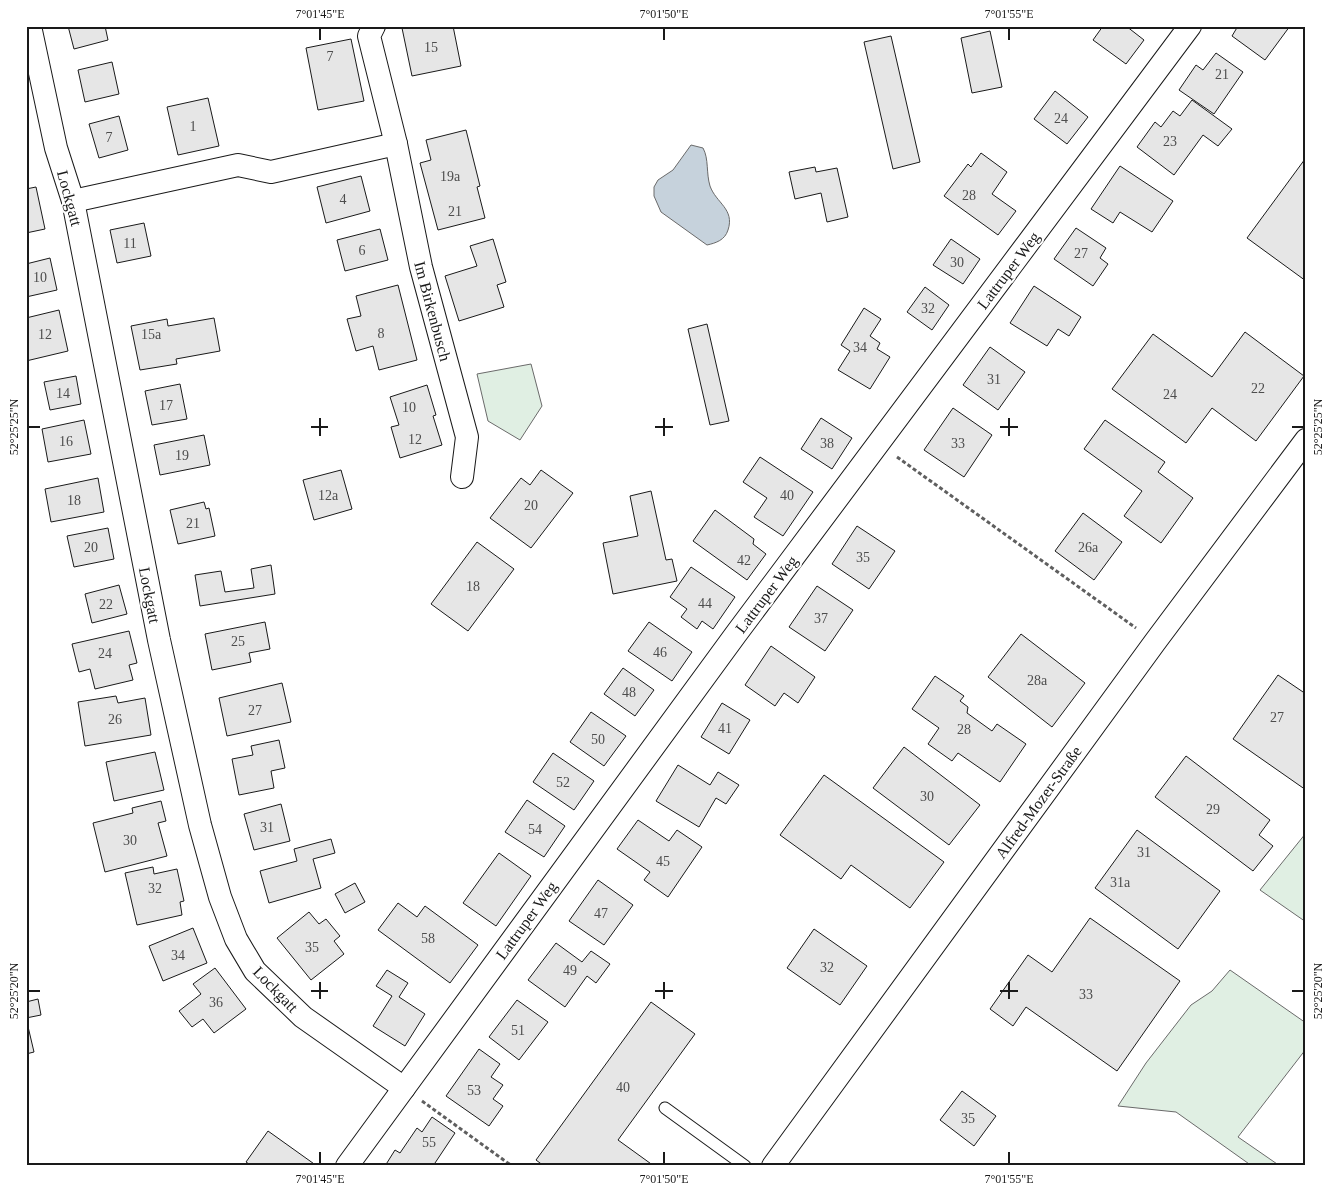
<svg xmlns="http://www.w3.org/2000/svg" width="1332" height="1192" viewBox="0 0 1332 1192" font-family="Georgia,serif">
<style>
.green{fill:#e0efe3;stroke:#6a6a6a}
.water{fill:#c6d2dc;stroke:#6a6a6a}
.building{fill:#e6e6e6;stroke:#1a1a1a}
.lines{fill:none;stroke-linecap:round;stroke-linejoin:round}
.lane-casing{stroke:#1a1a1a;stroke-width:13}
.street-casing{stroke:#1a1a1a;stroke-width:24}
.path{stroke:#5f5f5f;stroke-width:3;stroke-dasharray:4 2.5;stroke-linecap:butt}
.lane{stroke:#fff;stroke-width:11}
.street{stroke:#fff;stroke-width:22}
.ticks{fill:none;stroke:#1a1a1a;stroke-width:2}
.labels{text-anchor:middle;stroke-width:4;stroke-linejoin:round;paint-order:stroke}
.number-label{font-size:14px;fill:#4d4d4d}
.street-label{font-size:16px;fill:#1a1a1a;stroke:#fff}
.neatline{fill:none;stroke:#1a1a1a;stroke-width:2}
.ticks-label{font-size:12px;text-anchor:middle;fill:#1a1a1a}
</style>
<rect width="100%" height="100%" fill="#fff"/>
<!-- green -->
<g class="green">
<path d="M531 364 542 406 520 440 488 421 477 374Z"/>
<path d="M1306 833V922L1260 890Z"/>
<path d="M1230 970 1306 1023V1049L1238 1137 1280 1166H1252L1176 1112 1118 1106 1146 1063 1191 1005 1212 991Z"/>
</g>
<!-- water -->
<path class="water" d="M691 145 703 148C709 159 706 173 710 186 716 203 735 209 728 230 725 240 716 243 707 245L661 212 654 196V187L658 180 673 170Z"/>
<!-- building -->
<g class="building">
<path d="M68 26H105L108 40 74 49Z"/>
<path d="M409 26H453L461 66 412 76 402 28Z"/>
<path d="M1103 26H1126L1144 40 1126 64 1093 40Z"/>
<path d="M1238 26H1290L1265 60 1232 36Z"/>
<path d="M990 31 1002 87 972 93 961 38Z"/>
<path d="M891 36 920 162 893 169 864 42Z"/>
<path d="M351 39 364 101 318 110 306 48Z"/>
<path d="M1216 53 1243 72 1214 114 1179 90 1196 65 1203 70Z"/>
<path d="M112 62 119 94 85 102 78 70Z"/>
<path d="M1055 91 1088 117 1067 144 1034 119Z"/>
<path d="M208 98 219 146 178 155 167 107Z"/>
<path d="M1192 100 1232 129 1218 146 1203 135 1174 175 1137 147 1155 122 1161 127 1173 111 1180 116Z"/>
<path d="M119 116 128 150 99 158 89 124Z"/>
<path d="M466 130 480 186 477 187 485 218 438 230 420 163 431 160 426 140Z"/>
<path d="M981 153 1007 172 992 194 1016 211 998 235 944 196 968 164 971 167Z"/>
<path d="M1305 159 1306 160V281L1247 238Z"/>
<path d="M1120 166 1173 201 1152 232 1120 212 1113 223 1091 209Z"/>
<path d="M815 167 816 172 837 168 848 217 827 222 821 193 795 199 789 172Z"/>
<path d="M361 176 370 211 326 223 317 187Z"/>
<path d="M36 187 45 229 26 233V189Z"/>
<path d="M144 223 151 256 117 263 110 230Z"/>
<path d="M1076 228 1106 248 1100 258 1108 264 1093 286 1054 259Z"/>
<path d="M380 229 388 260 345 271 337 240Z"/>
<path d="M493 239 506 282 497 285 504 307 459 321 445 276 477 266 470 246Z"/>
<path d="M951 239 980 259 963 284 933 265Z"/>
<path d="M50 258 57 290 26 297V264Z"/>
<path d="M398 285 417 360 379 370 373 346 356 351 347 319 361 316 356 296Z"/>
<path d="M1034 286 1081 317 1069 336 1058 329 1047 346 1010 323Z"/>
<path d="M925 287 949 305 932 330 907 312Z"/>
<path d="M864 308 881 319 870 336 880 343 877 349 890 357 870 389 838 370 850 351 841 345Z"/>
<path d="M59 310 68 351 26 361V318Z"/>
<path d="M214 318 220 351 176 359 177 364 140 370 131 326 167 319 168 326Z"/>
<path d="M707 324 729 421 710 425 688 329Z"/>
<path d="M1245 332 1304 376 1256 441 1212 408 1186 443 1112 389 1153 334 1212 377Z"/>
<path d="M990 347 1025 372 998 410 963 385Z"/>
<path d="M76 376 81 404 50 410 44 382Z"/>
<path d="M180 384 187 419 152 425 145 391Z"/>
<path d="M427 385 436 415 433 416 442 445 400 458 391 427 399 425 390 397Z"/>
<path d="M953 408 992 435 964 477 924 450Z"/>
<path d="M821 418 852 438 832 469 801 449Z"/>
<path d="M84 420 91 454 48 462 42 429Z"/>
<path d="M1105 420 1165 462 1158 472 1193 498 1161 543 1124 516 1142 491 1084 449Z"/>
<path d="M204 435 210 465 160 475 154 445Z"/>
<path d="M760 457 813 492 783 536 754 517 767 498 743 482Z"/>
<path d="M341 470 352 509 314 520 303 480Z"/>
<path d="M541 470 573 493 531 548 490 518 521 478 530 485Z"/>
<path d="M98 478 104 512 51 522 45 489Z"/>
<path d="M651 491 666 560 672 559 677 581 613 594 603 543 638 536 630 496Z"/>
<path d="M204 502 206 509 209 508 215 536 178 544 170 510Z"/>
<path d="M715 510 754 539 753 544 766 554 747 580 693 541Z"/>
<path d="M1083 513 1122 542 1094 580 1055 551Z"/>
<path d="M857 526 895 551 869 589 832 564Z"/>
<path d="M108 528 114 559 74 567 67 536Z"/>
<path d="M477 542 514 569 468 631 431 604Z"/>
<path d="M271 565 275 594 200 606 195 575 221 571 225 592 254 588 251 569Z"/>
<path d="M691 567 735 597 713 629 702 621 697 629 681 617 687 609 670 597Z"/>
<path d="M119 585 127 614 92 623 85 594Z"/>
<path d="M817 586 853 610 825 651 789 627Z"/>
<path d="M265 622 270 649 249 653 251 662 212 670 205 634Z"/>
<path d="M649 622 692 652 672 681 628 651Z"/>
<path d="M129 631 137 663 129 665 133 680 95 689 90 669 79 672 72 644Z"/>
<path d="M1021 634 1085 683 1052 727 988 677Z"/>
<path d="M771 646 815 677 798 703 784 693 775 706 745 685Z"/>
<path d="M623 668 654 690 635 716 604 694Z"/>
<path d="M1278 675 1306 694V790L1233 739Z"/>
<path d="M935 676 964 696 960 701 968 707 967 713 992 731 997 724 1026 744 1000 782 958 753 952 761 928 744 939 728 912 709Z"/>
<path d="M282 683 291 722 227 736 219 698Z"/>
<path d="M116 696 118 703 145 698 151 735 85 746 78 702Z"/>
<path d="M722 703 750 720 729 754 701 737Z"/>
<path d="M591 712 626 736 604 766 570 742Z"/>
<path d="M279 740 285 768 271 771 274 788 239 795 232 759 253 755 251 746Z"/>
<path d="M904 747 980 805 949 845 873 788Z"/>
<path d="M155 752 164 790 114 801 106 762Z"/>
<path d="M553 753 594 781 574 810 533 782Z"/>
<path d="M1186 756 1270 820 1259 835 1273 846 1253 871 1155 797Z"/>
<path d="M678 765 710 785 718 772 739 785 726 804 716 798 699 827 656 801Z"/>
<path d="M824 775 944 862 910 908 851 865 841 879 780 835Z"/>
<path d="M527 800 565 826 544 857 505 832Z"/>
<path d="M161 801 166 821 158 823 167 856 105 872 93 823 133 813 132 808Z"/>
<path d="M281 804 290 841 254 850 244 814Z"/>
<path d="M638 820 669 841 677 830 702 847 668 897 644 880 650 872 617 849Z"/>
<path d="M1137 830 1220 891 1178 949 1095 888Z"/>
<path d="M331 839 335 853 313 859 321 888 269 903 260 871 297 861 294 849Z"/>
<path d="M499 853 531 876 496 926 463 903Z"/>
<path d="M153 867 154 874 177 869 184 901 180 902 182 915 137 925 125 873Z"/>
<path d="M598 880 633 905 604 945 569 921Z"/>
<path d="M355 883 365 902 345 913 335 894Z"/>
<path d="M398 903 417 917 425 906 478 945 450 983 378 930Z"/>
<path d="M309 912 319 924 326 919 340 936 334 941 344 954 311 980 277 938Z"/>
<path d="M1090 918 1180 981 1117 1071 1026 1007 1013 1026 990 1009 1028 955 1052 972Z"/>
<path d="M193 928 207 963 163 981 149 946Z"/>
<path d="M814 929 867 966 840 1005 787 968Z"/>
<path d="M556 943 582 962 591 951 610 964 596 983 587 976 565 1007 528 980Z"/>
<path d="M215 968 246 1009 214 1033 203 1019 192 1027 179 1011 201 994 193 984Z"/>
<path d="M387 970 408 983 399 997 425 1014 405 1046 373 1026 392 996 376 986Z"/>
<path d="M38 999 41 1015 26 1018 34 1052 26 1054V1002Z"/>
<path d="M517 1000 548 1022 519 1060 489 1037Z"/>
<path d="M651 1002 695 1034 618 1140 654 1166H544L536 1160Z"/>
<path d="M479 1049 500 1064 491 1077 503 1085 493 1099 503 1106 489 1126 446 1096Z"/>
<path d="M962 1091 996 1116 974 1146 940 1120Z"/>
<path d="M432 1117 455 1133 433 1166H385L395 1150 400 1153 417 1128 422 1132Z"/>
<path d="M268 1131 317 1166H252L246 1162Z"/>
</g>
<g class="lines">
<defs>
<path id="lane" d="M665 1108 745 1166"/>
<g id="street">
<path d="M30 26 56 148 73 201 159 640 200 825 220 897 236 939 255 971 303 1017 404 1088"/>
<path d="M374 26 369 36 396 144 421 267 467 437 462 477"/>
<path d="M73 201 238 165 271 172 396 144"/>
<path d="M347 1166 736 634 1190 26"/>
<path d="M773 1166 1155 642 1306 440"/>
</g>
</defs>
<!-- lane casing -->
<use href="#lane" class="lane-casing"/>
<!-- street casing -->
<use href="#street" class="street-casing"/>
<!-- path -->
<g class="path">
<path d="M897 457 1136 628"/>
<path d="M422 1101 512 1166"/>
</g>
<!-- lane -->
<use href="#lane" class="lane"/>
<!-- street -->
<use href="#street" class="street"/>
</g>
<!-- ticks -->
<path class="ticks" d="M320 28V40M664 28V40M1009 28V40M320 418V436M664 418V436M1009 418V436M28 427H40M311 427H328M655 427H673M1000 427H1018M1292 427H1304M320 982V999M664 982V999M1009 982V999M28 991H40M311 991H328M655 991H673M1000 991H1018M1292 991H1304M320 1152V1164M664 1152V1164M1009 1152V1164"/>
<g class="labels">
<!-- number labels -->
<g class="number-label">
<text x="431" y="52">15</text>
<text x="330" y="61">7</text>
<text x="1222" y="79">21</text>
<text x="1061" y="123">24</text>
<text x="193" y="131">1</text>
<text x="109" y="142">7</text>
<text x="1170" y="146">23</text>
<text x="450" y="181">19a</text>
<text x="969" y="200">28</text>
<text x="343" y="204">4</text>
<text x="455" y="216">21</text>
<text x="130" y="248">11</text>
<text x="362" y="255">6</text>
<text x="1081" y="258">27</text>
<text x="957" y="267">30</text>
<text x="40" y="282">10</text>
<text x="928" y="313">32</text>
<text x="381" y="338">8</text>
<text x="45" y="339">12</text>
<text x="151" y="339">15a</text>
<text x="860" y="352">34</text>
<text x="994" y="384">31</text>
<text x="1258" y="393">22</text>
<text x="63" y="398">14</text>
<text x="1170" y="399">24</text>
<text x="166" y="410">17</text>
<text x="409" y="412">10</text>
<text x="415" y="444">12</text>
<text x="66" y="446">16</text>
<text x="827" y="448">38</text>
<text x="958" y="448">33</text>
<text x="182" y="460">19</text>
<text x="328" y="500">12a</text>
<text x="787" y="500">40</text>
<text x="74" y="505">18</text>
<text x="531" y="510">20</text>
<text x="193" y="528">21</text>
<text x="91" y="552">20</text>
<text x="1088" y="552">26a</text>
<text x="863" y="562">35</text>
<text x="744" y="565">42</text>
<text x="473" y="591">18</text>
<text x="705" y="608">44</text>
<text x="106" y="609">22</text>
<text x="821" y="623">37</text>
<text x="238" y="646">25</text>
<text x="660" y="657">46</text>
<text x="105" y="658">24</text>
<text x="1037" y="685">28a</text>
<text x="629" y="697">48</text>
<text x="255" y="715">27</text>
<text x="1277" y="722">27</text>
<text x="115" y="724">26</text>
<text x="725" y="733">41</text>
<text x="964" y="734">28</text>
<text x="598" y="744">50</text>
<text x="563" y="787">52</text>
<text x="927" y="801">30</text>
<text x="1213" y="814">29</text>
<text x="267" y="832">31</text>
<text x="535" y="834">54</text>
<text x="130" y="845">30</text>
<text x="1144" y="857">31</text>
<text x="663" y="866">45</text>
<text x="1120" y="887">31a</text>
<text x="155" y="893">32</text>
<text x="601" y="918">47</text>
<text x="428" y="943">58</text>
<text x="312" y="952">35</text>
<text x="178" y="960">34</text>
<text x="827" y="972">32</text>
<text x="570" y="975">49</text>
<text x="1086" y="999">33</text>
<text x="216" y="1007">36</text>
<text x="518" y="1035">51</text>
<text x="623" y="1092">40</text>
<text x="474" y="1095">53</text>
<text x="968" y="1123">35</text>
<text x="429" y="1147">55</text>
</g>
<!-- street labels -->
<g class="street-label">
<text transform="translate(70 198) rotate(75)" y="6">Lockgatt</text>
<text transform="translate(1008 270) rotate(-53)" y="6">Lattruper Weg</text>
<text transform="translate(433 311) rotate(75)" y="6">Im Birkenbusch</text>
<text transform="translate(766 594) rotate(-53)" y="6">Lattruper Weg</text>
<text transform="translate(150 595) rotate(79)" y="6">Lockgatt</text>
<text transform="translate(1038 802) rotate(-54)" y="6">Alfred-Mozer-Straße</text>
<text transform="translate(526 920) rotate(-54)" y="6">Lattruper Weg</text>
<text transform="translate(276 989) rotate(46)" y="6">Lockgatt</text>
</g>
</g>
<!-- border -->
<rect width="1332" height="1192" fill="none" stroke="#ffffff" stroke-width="55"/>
<rect x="28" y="28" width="1276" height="1136" class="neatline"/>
<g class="ticks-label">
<text x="320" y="18">7°01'45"E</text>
<text x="664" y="18">7°01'50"E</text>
<text x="1009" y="18">7°01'55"E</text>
<text transform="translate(14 427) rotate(-90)" y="4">52°25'25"N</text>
<text transform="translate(1318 427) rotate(-90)" y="4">52°25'25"N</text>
<text transform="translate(14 991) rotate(-90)" y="4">52°25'20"N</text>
<text transform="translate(1318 991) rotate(-90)" y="4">52°25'20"N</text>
<text x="320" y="1183">7°01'45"E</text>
<text x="664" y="1183">7°01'50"E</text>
<text x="1009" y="1183">7°01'55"E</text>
</g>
</svg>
